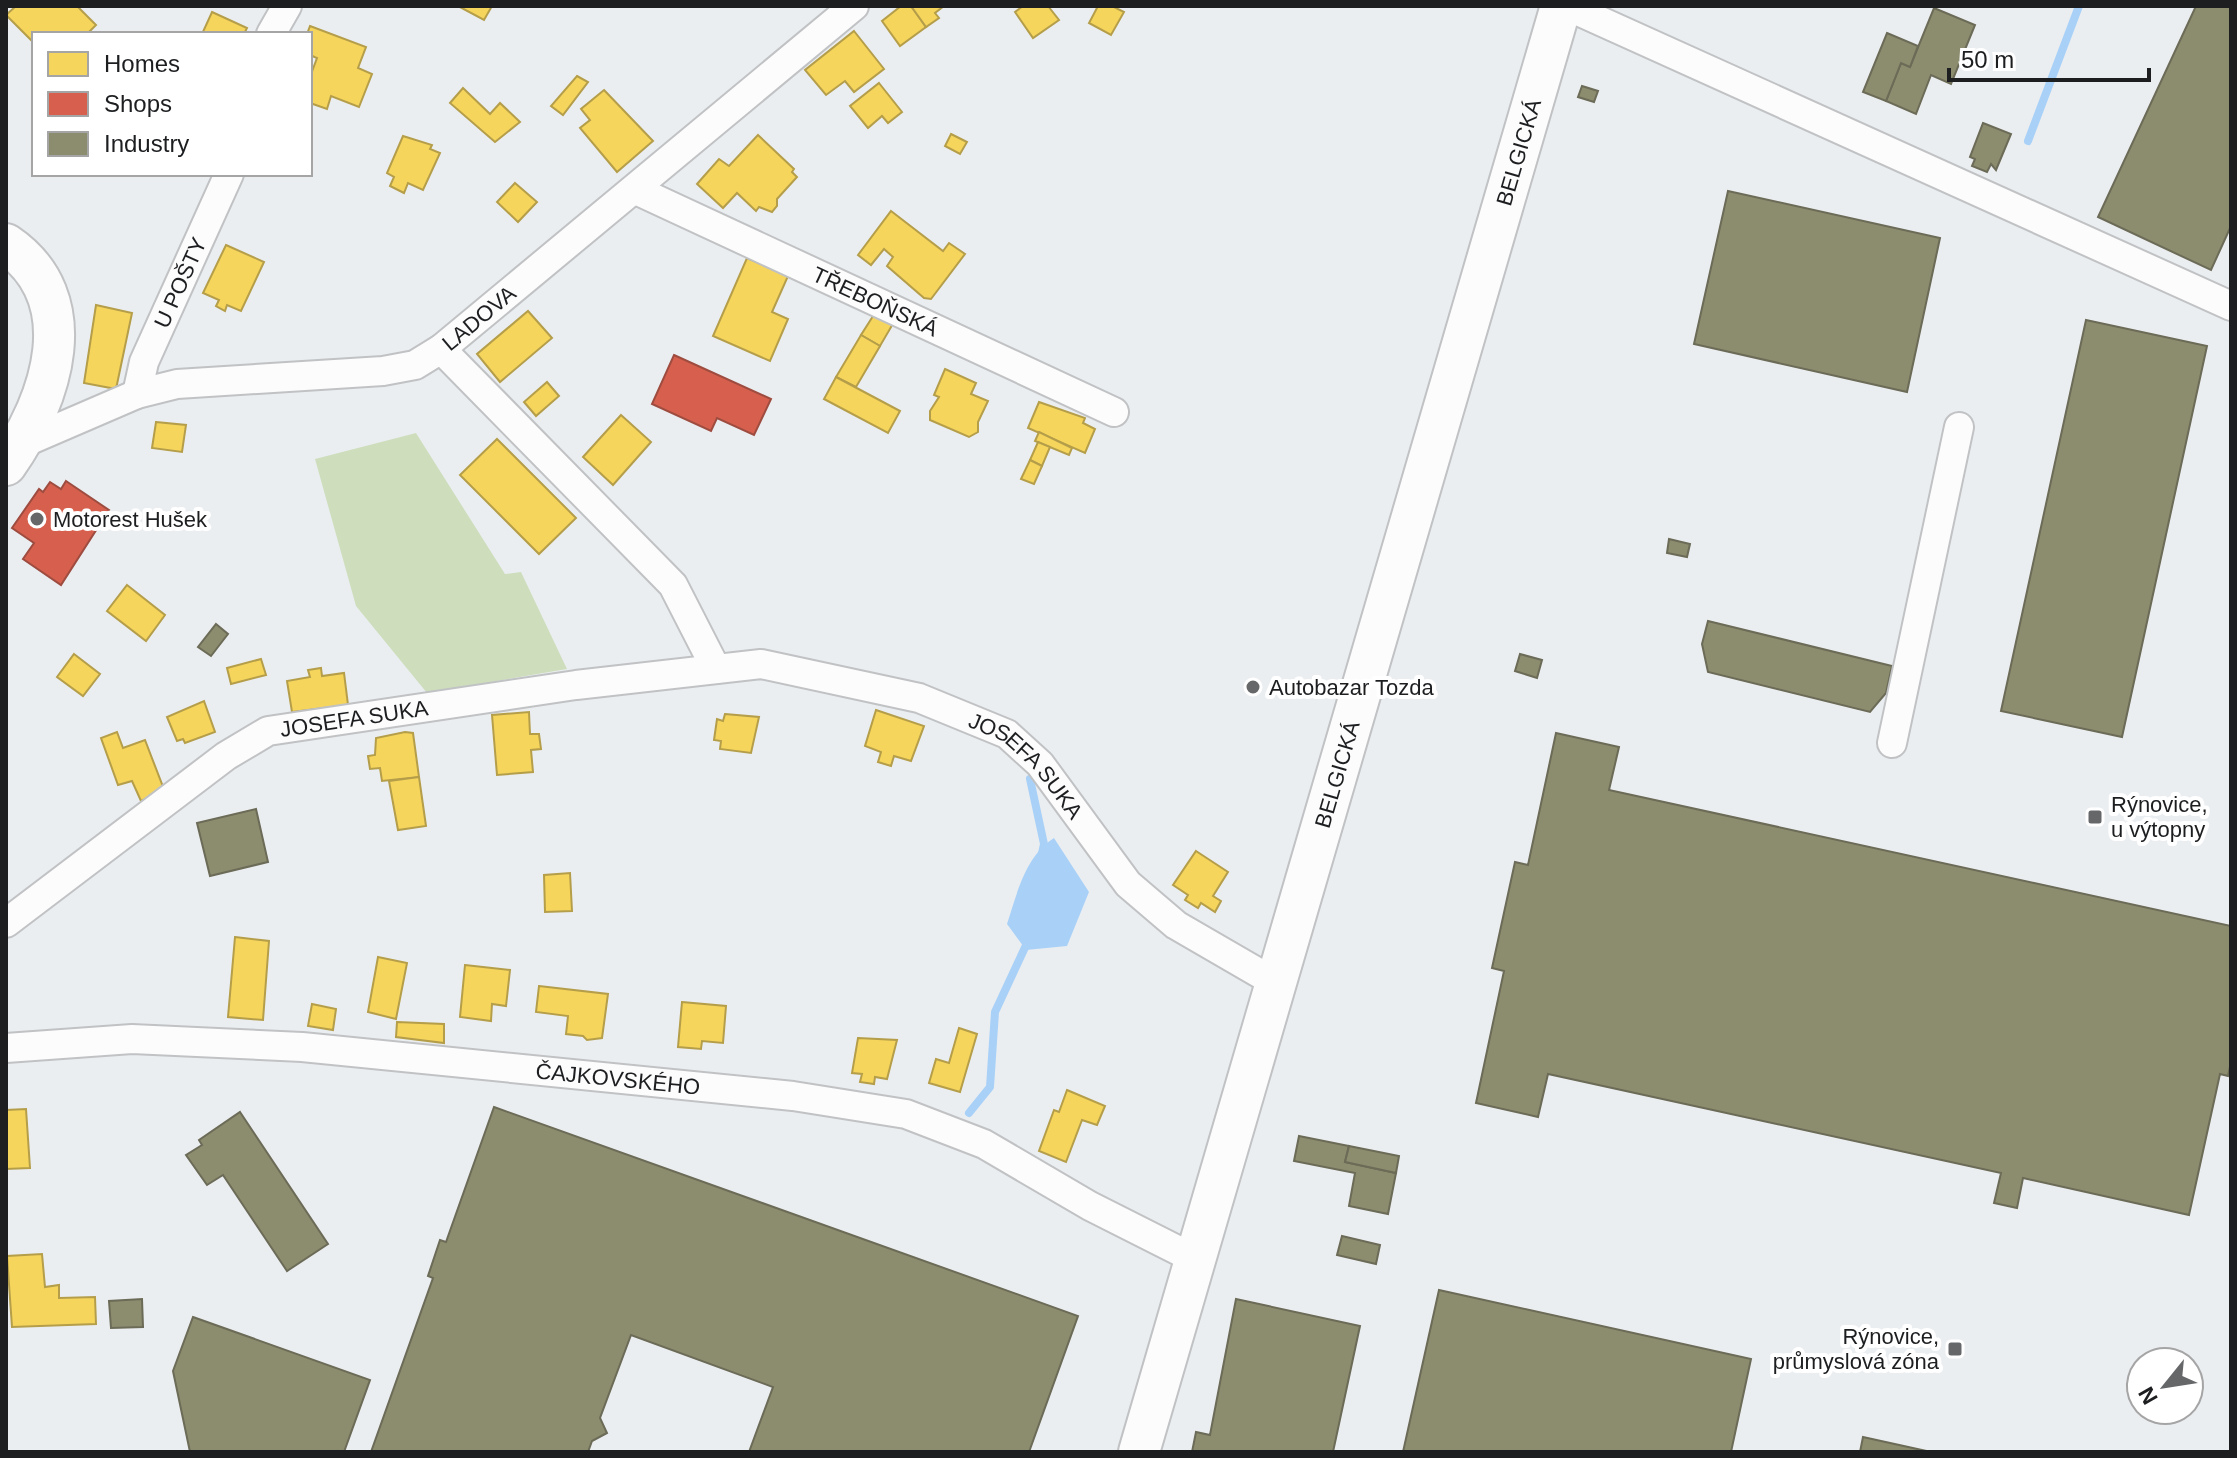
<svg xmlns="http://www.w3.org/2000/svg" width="2237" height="1458" viewBox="0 0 2237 1458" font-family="Arial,sans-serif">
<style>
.green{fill:#cedebd}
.water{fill:#a9d1f7}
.homes{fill:#f6d55c;stroke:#b59e4a;stroke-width:2}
.shops{fill:#d6604d;stroke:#9e4c40;stroke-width:2}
.industry{fill:#8c8c6e;stroke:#6b6b57;stroke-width:2}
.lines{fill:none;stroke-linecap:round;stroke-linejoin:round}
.stream{stroke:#a9d1f7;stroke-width:8}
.street-casing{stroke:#c0c2c4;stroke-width:32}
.secondary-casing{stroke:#c0c2c4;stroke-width:44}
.street{stroke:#fcfcfd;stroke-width:28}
.secondary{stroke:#fcfcfd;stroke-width:40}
.poi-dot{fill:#656769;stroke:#fff;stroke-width:3}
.labels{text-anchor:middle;stroke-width:8;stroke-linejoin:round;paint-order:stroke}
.street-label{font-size:22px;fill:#1d1e20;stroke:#fff}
.poi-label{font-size:22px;fill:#1d1e20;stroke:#fff;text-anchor:start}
</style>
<rect width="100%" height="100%" fill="#ebeef1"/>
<!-- green -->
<path class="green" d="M416 433 505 574 521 572 567 669 427 693 356 606 315 459Z"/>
<!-- water -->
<path class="water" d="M1054 838 1089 892 1067 946 1026 950 1007 924C1017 894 1025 856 1054 838Z"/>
<!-- homes -->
<g class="homes">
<path d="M16 6H77L96 25 87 34H34V43L6 15Z"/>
<path d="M458 6H492L484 20Z"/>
<path d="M901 6H911L926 27 900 46 882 21Z"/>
<path d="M911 6H944L935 13 939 18 926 27Z"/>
<path d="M1023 6H1048L1059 20 1033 38 1015 12Z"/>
<path d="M1098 6H1112L1124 12 1111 35 1089 23Z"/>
<path d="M212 12 247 28 244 34H202Z"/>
<path d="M310 26 366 47 358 68 372 74 359 107 331 96 327 109 310 103V77L317 58 310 55V34H307Z"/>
<path d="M854 31 884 69 854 92 845 81 826 95 805 70Z"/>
<path d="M577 76 588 82 563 115 551 106Z"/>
<path d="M879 83 902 112 888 123 882 116 868 128 850 106Z"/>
<path d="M463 88 490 114 500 103 520 122 495 142 450 103Z"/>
<path d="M604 90 653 141 617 172 580 128 590 120 581 109Z"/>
<path d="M951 134 967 142 960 154 945 146Z"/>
<path d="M758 135 794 169 792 172 797 177 777 199V206L772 212 759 207 756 211 737 193 723 208 697 184 719 159 729 166Z"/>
<path d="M403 136 432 145 430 149 440 153 423 190 408 183 404 193 390 186 394 177 387 173Z"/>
<path d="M515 183 537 202 518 222 497 202Z"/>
<path d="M891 211 943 251 949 243 965 254 931 299 924 298 887 266 893 257 884 249 871 265 858 255Z"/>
<path d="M226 245 264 262 241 311 227 305 225 311 216 306 219 300 203 293Z"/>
<path d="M747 258 788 276 772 312 788 319 770 361 713 336Z"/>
<path d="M96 305 132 313 116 389 84 383Z"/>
<path d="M528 311 552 338 500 382 477 354Z"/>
<path d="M875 313 894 322 880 346 861 335Z"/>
<path d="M861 335 880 346 856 387 836 377Z"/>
<path d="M945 369 976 383 971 394 988 401 978 422V432L969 437 930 420V411L939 397 934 395Z"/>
<path d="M836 377 900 411 888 433 824 399Z"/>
<path d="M547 382 559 396 536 416 524 402Z"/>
<path d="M1039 402 1085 418 1083 423 1095 429 1085 453 1028 428Z"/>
<path d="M621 415 651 442 613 485 583 457Z"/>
<path d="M156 422 186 425 182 452 152 448Z"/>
<path d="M1039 432 1072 448 1069 455 1035 441Z"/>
<path d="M497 439 576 518 539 554 460 475Z"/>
<path d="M1038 442 1050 447 1042 466 1030 460Z"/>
<path d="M1030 460 1042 466 1034 484 1021 479Z"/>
<path d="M127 585 165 615 146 641 107 611Z"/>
<path d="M74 654 100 674 83 696 57 677Z"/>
<path d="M261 659 266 675 231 684 227 668Z"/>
<path d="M321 668 322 676 344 673 348 705 292 712 287 681 310 677 308 670Z"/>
<path d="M204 701 215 732 185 743 183 739 177 741 167 717Z"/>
<path d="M876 710 924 726 911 761 894 756 891 766 878 762 881 752 865 746Z"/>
<path d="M529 712 530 734H539L541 749 531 750 533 772 497 775 492 715Z"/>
<path d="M725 714 759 717 751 753 720 749 721 741 714 740 717 719 723 721Z"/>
<path d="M117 732 123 748 145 740 165 792 141 801 132 781 118 785 101 738Z"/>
<path d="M405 732 413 733 419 777 382 781 380 768 370 769 368 756 375 755 376 738Z"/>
<path d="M419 777 426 826 398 830 389 781Z"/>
<path d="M1196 851 1228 872 1213 896 1221 901 1215 912 1201 903 1198 908 1185 900 1188 895 1173 885Z"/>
<path d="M570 873 572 911 545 912 544 875Z"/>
<path d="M235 937 269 941 263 1020 228 1017Z"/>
<path d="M378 957 407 963 396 1019 368 1012Z"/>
<path d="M465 965 510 970 506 1006 492 1004 491 1021 460 1017Z"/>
<path d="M539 986 608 994 602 1038 587 1040 583 1036 566 1034 568 1016 536 1012Z"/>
<path d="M682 1002 726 1006 723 1043 702 1041 701 1049 678 1047Z"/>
<path d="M312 1004 336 1009 333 1030 308 1026Z"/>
<path d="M397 1022 444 1024V1043L396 1037Z"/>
<path d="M959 1028 977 1034 960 1092 929 1083 936 1059 949 1063Z"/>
<path d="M858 1038 897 1040 887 1079 875 1077 874 1084 860 1082 862 1074 852 1073Z"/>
<path d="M1067 1090 1105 1106 1097 1125 1082 1120 1066 1162 1039 1151 1054 1110 1059 1112Z"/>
<path d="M26 1109 30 1168 6 1169V1110Z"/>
<path d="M42 1254 45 1287 59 1285V1298L95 1297 96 1324 12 1327 7 1256Z"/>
</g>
<!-- shops -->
<g class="shops">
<path d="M674 355 771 399 754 435 717 418 711 431 652 404Z"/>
<path d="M66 481 109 510 61 585 23 559 34 543 12 528 39 489 43 492 50 482 61 489Z"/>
</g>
<!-- industry -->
<g class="industry">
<path d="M2196 6H2231V226L2211 270 2098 217Z"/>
<path d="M1934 8 1975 25 1951 84 1931 75 1916 114 1886 101 1901 63 1910 67Z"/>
<path d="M1887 33 1918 46 1910 67 1901 63 1886 101 1863 92Z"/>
<path d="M1582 86 1598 91 1594 102 1578 97Z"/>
<path d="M1983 123 2011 134 1996 170 1991 164 1987 172 1972 166 1975 159 1970 157Z"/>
<path d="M1728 191 1940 238 1907 392 1694 344Z"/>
<path d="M2086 320 2207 346 2122 737 2001 711Z"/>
<path d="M1669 539 1690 544 1687 557 1667 553Z"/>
<path d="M1708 621 1892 666 1886 693 1870 712 1708 672 1702 644Z"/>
<path d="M216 624 228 634 211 656 198 647Z"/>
<path d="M1520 654 1542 660 1537 678 1515 671Z"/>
<path d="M1556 733 1619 747 1609 790 2231 926V1062L2228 1076 2220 1074 2189 1215 2023 1178 2017 1208 1994 1203 2001 1173 1548 1074 1538 1117 1476 1103 1504 971 1492 968 1515 862 1528 865Z"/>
<path d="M256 809 268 862 210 876 197 823Z"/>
<path d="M494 1107 1078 1316 1029 1452H749L773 1387 631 1335 600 1418 607 1433 592 1441 588 1452H371L433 1278 428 1276 440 1240 446 1242Z"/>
<path d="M240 1112 328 1244 287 1271 223 1175 207 1185 186 1155 202 1145 199 1140Z"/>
<path d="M1299 1136 1349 1146 1345 1162 1396 1173 1388 1214 1349 1206 1355 1173 1294 1161Z"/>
<path d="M1349 1146 1399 1156 1396 1173 1345 1162Z"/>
<path d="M1342 1236 1380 1245 1376 1264 1337 1255Z"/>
<path d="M1439 1290 1751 1359 1731 1452H1403Z"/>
<path d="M142 1299 143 1327 111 1328 109 1301Z"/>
<path d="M1236 1299 1360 1326 1333 1452H1192L1196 1432 1210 1435Z"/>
<path d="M193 1317 370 1380 344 1452H190L173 1371Z"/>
<path d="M1863 1437 1931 1452H1860Z"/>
</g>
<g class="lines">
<!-- stream -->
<g class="stream">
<path d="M2028 141 2079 6"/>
<path d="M1030 779 1044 844 1042 853"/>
<path d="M969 1113 990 1087 995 1012 1028 941"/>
</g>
<defs>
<g id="street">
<path d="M1567 6 2231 306"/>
<path d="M271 34 287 6"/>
<path id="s1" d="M636 190 1114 412"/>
<path d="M441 349 673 585 716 669"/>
<path id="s2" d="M137 394 144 362 229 174"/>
<path id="s3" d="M21 444 137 394 177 384 383 371 415 365 441 349 854 6"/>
<path d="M1892 743 1959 427"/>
<path id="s4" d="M6 923 226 756 268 731 576 685 761 664 919 698 1007 734 1040 764 1128 884 1176 925 1276 983"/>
<path id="s5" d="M6 1048 132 1039 302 1047 793 1096 906 1114 984 1144 1090 1206 1195 1259"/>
</g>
<g id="secondary">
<path d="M6 244C86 298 52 400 6 465"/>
<path id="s6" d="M1139 1452 1561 6"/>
</g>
</defs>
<!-- street casing -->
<use href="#street" class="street-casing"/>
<!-- secondary casing -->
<use href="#secondary" class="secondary-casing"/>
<!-- street -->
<use href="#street" class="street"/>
<!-- secondary -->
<use href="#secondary" class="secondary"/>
</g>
<!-- markers -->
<g class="poi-dot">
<circle cx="37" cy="519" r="8"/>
<circle cx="1253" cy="687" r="8"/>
<rect x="2087" y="809" width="16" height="16" rx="4"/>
<rect x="1947" y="1341" width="16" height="16" rx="4"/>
</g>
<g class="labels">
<!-- street labels -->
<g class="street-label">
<text dy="8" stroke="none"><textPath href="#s6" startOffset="1354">BELGICKÁ</textPath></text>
<text dy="8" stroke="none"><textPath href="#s2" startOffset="120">U POŠTY</textPath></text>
<text dy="8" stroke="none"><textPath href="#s1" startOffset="264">TŘEBOŇSKÁ</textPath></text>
<text dy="8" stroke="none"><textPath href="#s3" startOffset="486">LADOVA</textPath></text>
<text dy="8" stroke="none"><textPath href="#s4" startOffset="412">JOSEFA SUKA</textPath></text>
<text dy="8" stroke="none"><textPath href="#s4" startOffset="1114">JOSEFA SUKA</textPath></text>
<text dy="8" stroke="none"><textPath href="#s6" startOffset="706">BELGICKÁ</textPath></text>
<text dy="8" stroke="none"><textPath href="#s5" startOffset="614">ČAJKOVSKÉHO</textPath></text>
</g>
<!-- poi labels -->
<g class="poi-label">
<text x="53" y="527">Motorest Hušek</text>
<text x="1269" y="695">Autobazar Tozda</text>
<text x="2111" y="812">Rýnovice,<tspan x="2111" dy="25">u výtopny</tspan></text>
<text x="1939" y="1344" text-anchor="end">Rýnovice,<tspan x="1939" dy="25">průmyslová zóna</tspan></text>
</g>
</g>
<!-- border -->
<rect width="2237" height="1458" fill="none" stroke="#1d1e20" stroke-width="16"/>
<!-- legend -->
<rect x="32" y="32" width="280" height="144" fill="#ffffff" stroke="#a5a5a6" stroke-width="2"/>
<rect x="48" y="52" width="40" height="24" fill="#f6d55c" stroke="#a5a5a6" stroke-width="2"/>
<text x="104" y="72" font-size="24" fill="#1d1e20">Homes</text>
<rect x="48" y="92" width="40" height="24" fill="#d6604d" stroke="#a5a5a6" stroke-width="2"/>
<text x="104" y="112" font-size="24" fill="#1d1e20">Shops</text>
<rect x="48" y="132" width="40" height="24" fill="#8c8c6e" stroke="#a5a5a6" stroke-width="2"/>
<text x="104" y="152" font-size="24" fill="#1d1e20">Industry</text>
<!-- north arrow -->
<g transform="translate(2165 1386) rotate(240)"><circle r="38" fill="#ffffff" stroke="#a5a5a6" stroke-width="2"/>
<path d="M0-6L14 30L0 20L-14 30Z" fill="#656769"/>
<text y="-12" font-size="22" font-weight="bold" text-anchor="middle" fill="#1d1e20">N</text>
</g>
<!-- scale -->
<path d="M1949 68v12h200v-12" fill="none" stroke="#1d1e20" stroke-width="4"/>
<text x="1961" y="68" font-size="24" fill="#1d1e20" stroke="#ffffff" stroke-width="6" paint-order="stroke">50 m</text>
</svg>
